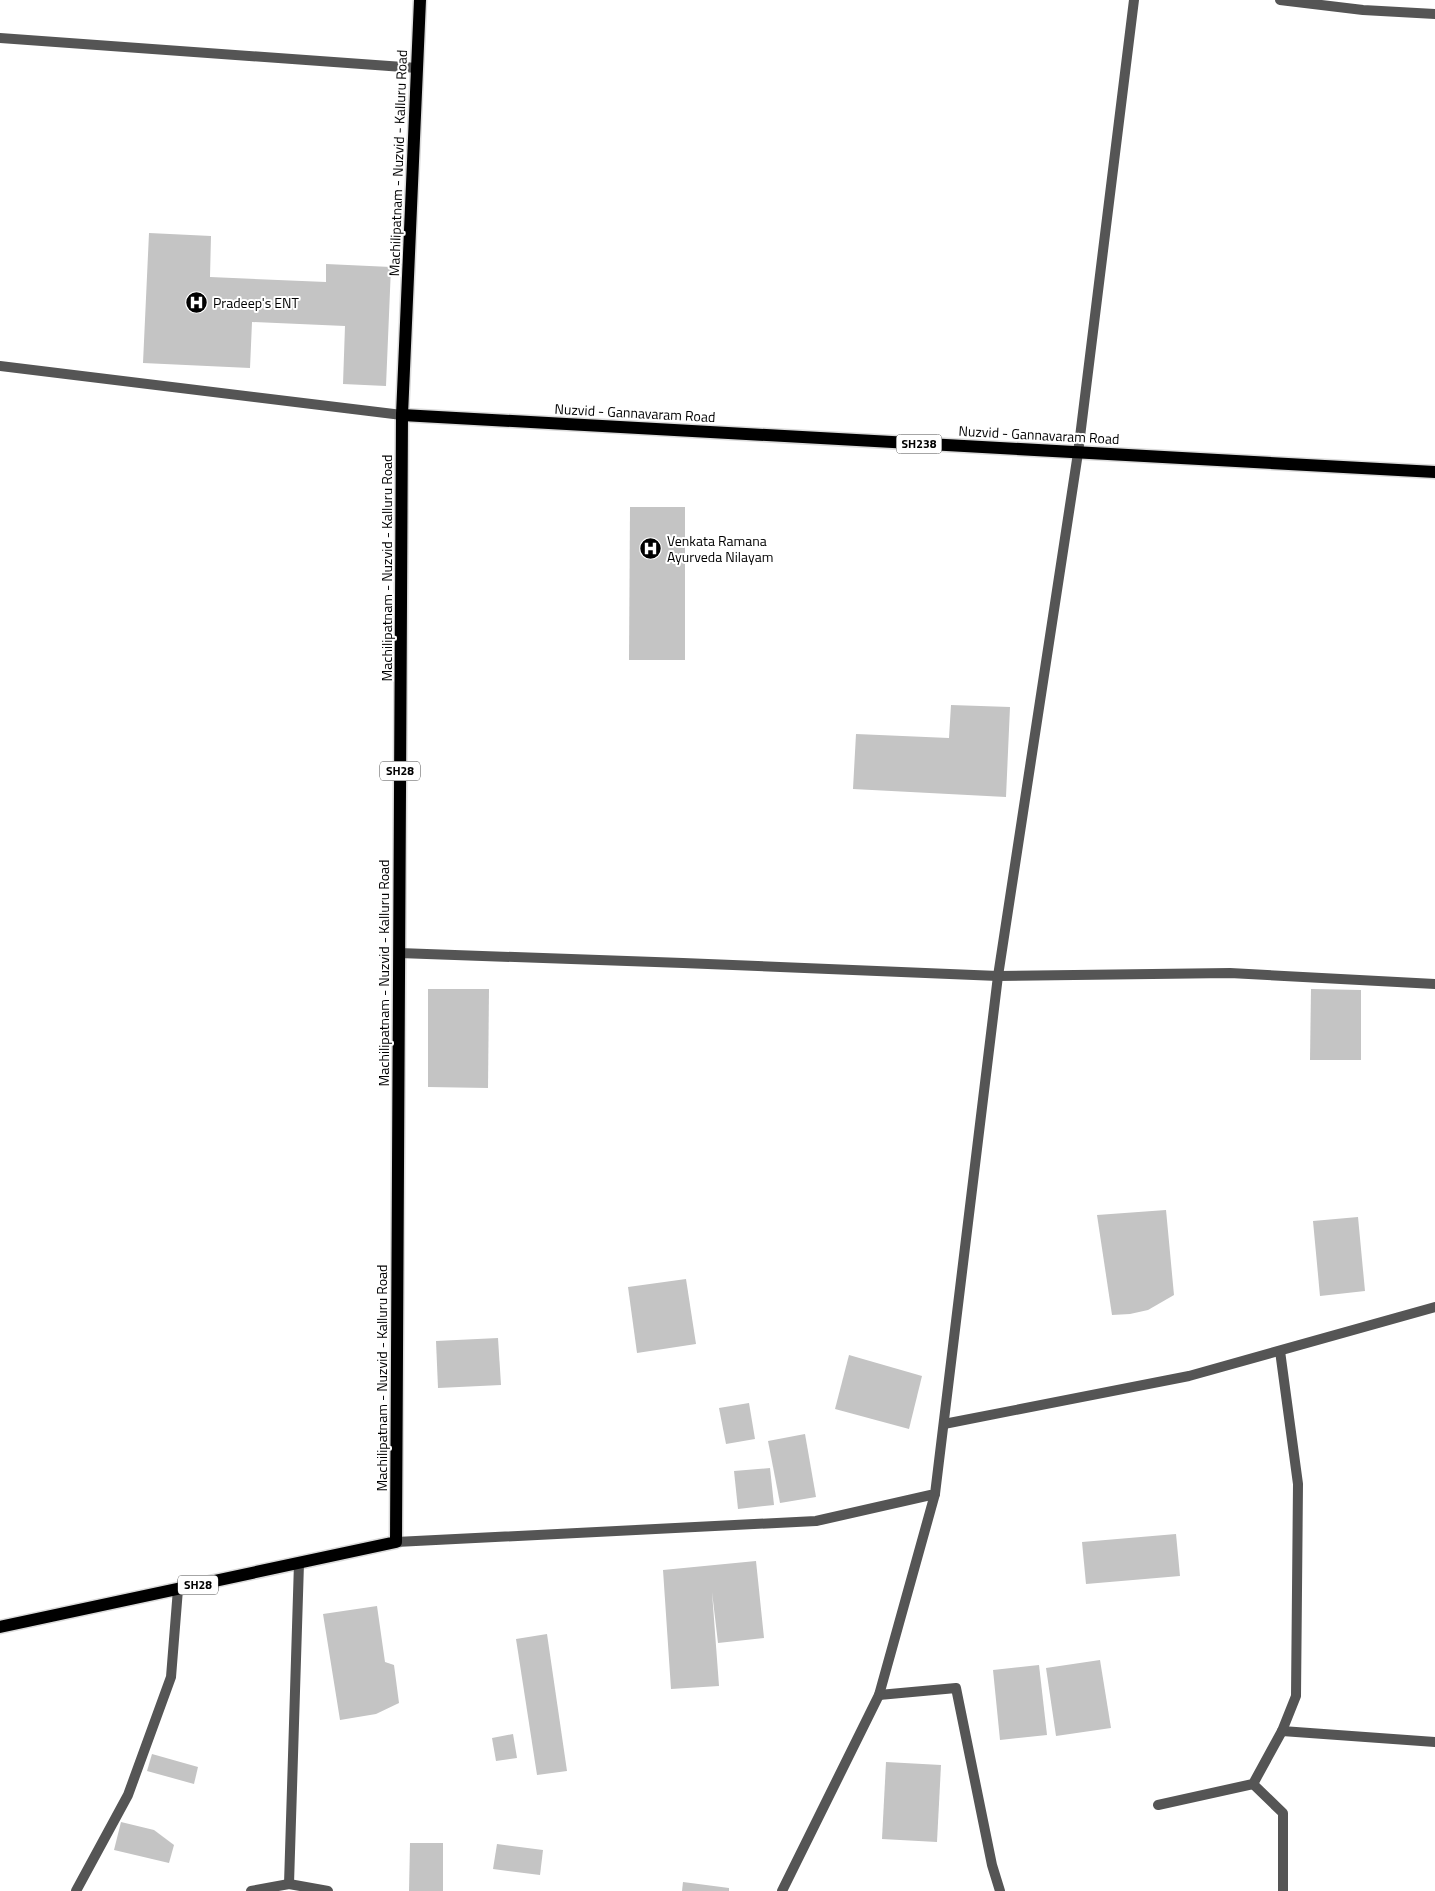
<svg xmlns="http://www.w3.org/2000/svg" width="1435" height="1891" viewBox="0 0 1435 1891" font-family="'Titillium Web',sans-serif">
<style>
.building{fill:#c4c4c4}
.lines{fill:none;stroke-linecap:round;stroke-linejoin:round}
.primary-casing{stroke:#dbdbdb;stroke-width:15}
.minor{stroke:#555;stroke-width:10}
.tertiary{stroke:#555;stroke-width:10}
.primary{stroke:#000;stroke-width:12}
.labels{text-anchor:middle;stroke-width:4;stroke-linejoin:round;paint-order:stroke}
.shield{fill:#fff;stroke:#4c4c4c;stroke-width:1}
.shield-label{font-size:12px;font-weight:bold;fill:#000}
.street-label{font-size:14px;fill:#000;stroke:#fff}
.poi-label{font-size:14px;fill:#000;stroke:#fff;text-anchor:start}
</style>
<rect width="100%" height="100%" fill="#fff"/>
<!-- building -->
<g class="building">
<path d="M149 233 211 236 210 277 326 282V264L391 267 386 386 343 384 345 326 252 322 250 368 143 363Z"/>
<path d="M630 507H685V660H629Z"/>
<path d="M951 705 1010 707 1006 797 853 789 856 734 949 738Z"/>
<path d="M428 989H489L488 1088 428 1087Z"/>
<path d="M1311 989 1361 990V1060H1310Z"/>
<path d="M1166 1210 1174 1295 1148 1310 1130 1314 1112 1315 1097 1215Z"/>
<path d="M1358 1217 1365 1291 1320 1296 1313 1221Z"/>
<path d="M686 1279 696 1344 637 1353 628 1287Z"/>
<path d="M498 1338 501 1385 438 1388 436 1341Z"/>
<path d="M849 1355 922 1376 909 1429 835 1409Z"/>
<path d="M749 1403 755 1439 726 1444 719 1408Z"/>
<path d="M805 1434 816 1497 780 1503 768 1441Z"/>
<path d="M770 1468 774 1505 738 1509 734 1471Z"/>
<path d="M1176 1534 1180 1576 1086 1584 1082 1542Z"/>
<path d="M756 1561 764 1638 718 1643 712 1592 719 1686 671 1689 663 1570Z"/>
<path d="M377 1606 385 1662 394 1665 399 1703 376 1714 340 1720 323 1614Z"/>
<path d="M547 1634 567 1771 537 1775 516 1639Z"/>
<path d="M1100 1660 1111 1728 1056 1736 1046 1668Z"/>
<path d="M1039 1665 1047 1735 1000 1740 993 1670Z"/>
<path d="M513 1734 517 1758 496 1761 492 1738Z"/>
<path d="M152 1754 198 1767 194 1784 147 1771Z"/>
<path d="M886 1762 941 1765 937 1842 882 1839Z"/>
<path d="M121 1822 154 1830 174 1845 169 1863 114 1850Z"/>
<path d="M410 1843H443V1891H409Z"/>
<path d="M497 1844 543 1850 540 1875 493 1869Z"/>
<path d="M683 1882 729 1888V1891H682Z"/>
</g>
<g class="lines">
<defs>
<g id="primary">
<path d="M402 415 1435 472"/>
<path d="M0 1627 396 1542 402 415 420 0"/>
</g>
</defs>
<!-- primary casing -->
<use href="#primary" class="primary-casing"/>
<!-- minor -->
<g class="minor">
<path d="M1280 0 1363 10 1435 14"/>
<path d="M0 38 417 68"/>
<path d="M0 366 402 415"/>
<path d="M399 953 683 963 998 976 1230 973 1435 984"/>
<path d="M944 1424 1189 1376 1435 1307"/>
<path d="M396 1542 816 1521 935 1494 998 976 1078 453 1134 0"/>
<path d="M879 1695 956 1688 992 1865 1000 1891"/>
<path d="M1282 1731 1435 1742"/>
<path d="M1253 1784 1283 1813V1891"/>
<path d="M1158 1805 1253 1784 1282 1731 1296 1696 1298 1484 1280 1351"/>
<path d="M289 1884 299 1563"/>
<path d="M76 1891 128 1795 171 1677 178 1589"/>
<path d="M251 1891 289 1884 328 1891"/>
</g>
<!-- tertiary -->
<path class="tertiary" d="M782 1891 879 1695 935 1494"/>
<!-- primary -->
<use href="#primary" class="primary"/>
</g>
<!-- icons -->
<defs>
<symbol id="hospital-disc" viewBox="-11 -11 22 22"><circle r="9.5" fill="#000" stroke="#fff"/><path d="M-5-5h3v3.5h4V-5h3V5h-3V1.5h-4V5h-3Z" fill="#fff"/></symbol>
</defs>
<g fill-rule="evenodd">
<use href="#hospital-disc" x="184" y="290" width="25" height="25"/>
<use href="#hospital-disc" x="638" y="536" width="25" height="25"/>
</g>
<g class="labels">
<!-- shield labels -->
<g class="shield">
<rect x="896.5" y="434.5" width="45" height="19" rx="4"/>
<rect x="380" y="761.5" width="40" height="19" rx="4"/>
<rect x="178" y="1575.5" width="40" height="19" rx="4"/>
</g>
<g class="shield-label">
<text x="919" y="448">SH238</text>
<text x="400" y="775">SH28</text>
<text x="198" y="1589">SH28</text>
</g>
<!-- street labels -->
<g class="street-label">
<text transform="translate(398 163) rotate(-88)" y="5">Machilipatnam - Nuzvid - Kalluru Road</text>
<text transform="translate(635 413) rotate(3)" y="5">Nuzvid - Gannavaram Road</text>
<text transform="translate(1039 435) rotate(3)" y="5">Nuzvid - Gannavaram Road</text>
<text transform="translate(387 568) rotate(-90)" y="5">Machilipatnam - Nuzvid - Kalluru Road</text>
<text transform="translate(384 973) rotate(-90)" y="5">Machilipatnam - Nuzvid - Kalluru Road</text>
<text transform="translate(382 1378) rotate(-90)" y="5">Machilipatnam - Nuzvid - Kalluru Road</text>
</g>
<!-- poi labels -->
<g class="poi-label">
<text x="213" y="308">Pradeep's ENT</text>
<text x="667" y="546">Venkata Ramana<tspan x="667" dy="16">Ayurveda Nilayam</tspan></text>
</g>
</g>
</svg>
